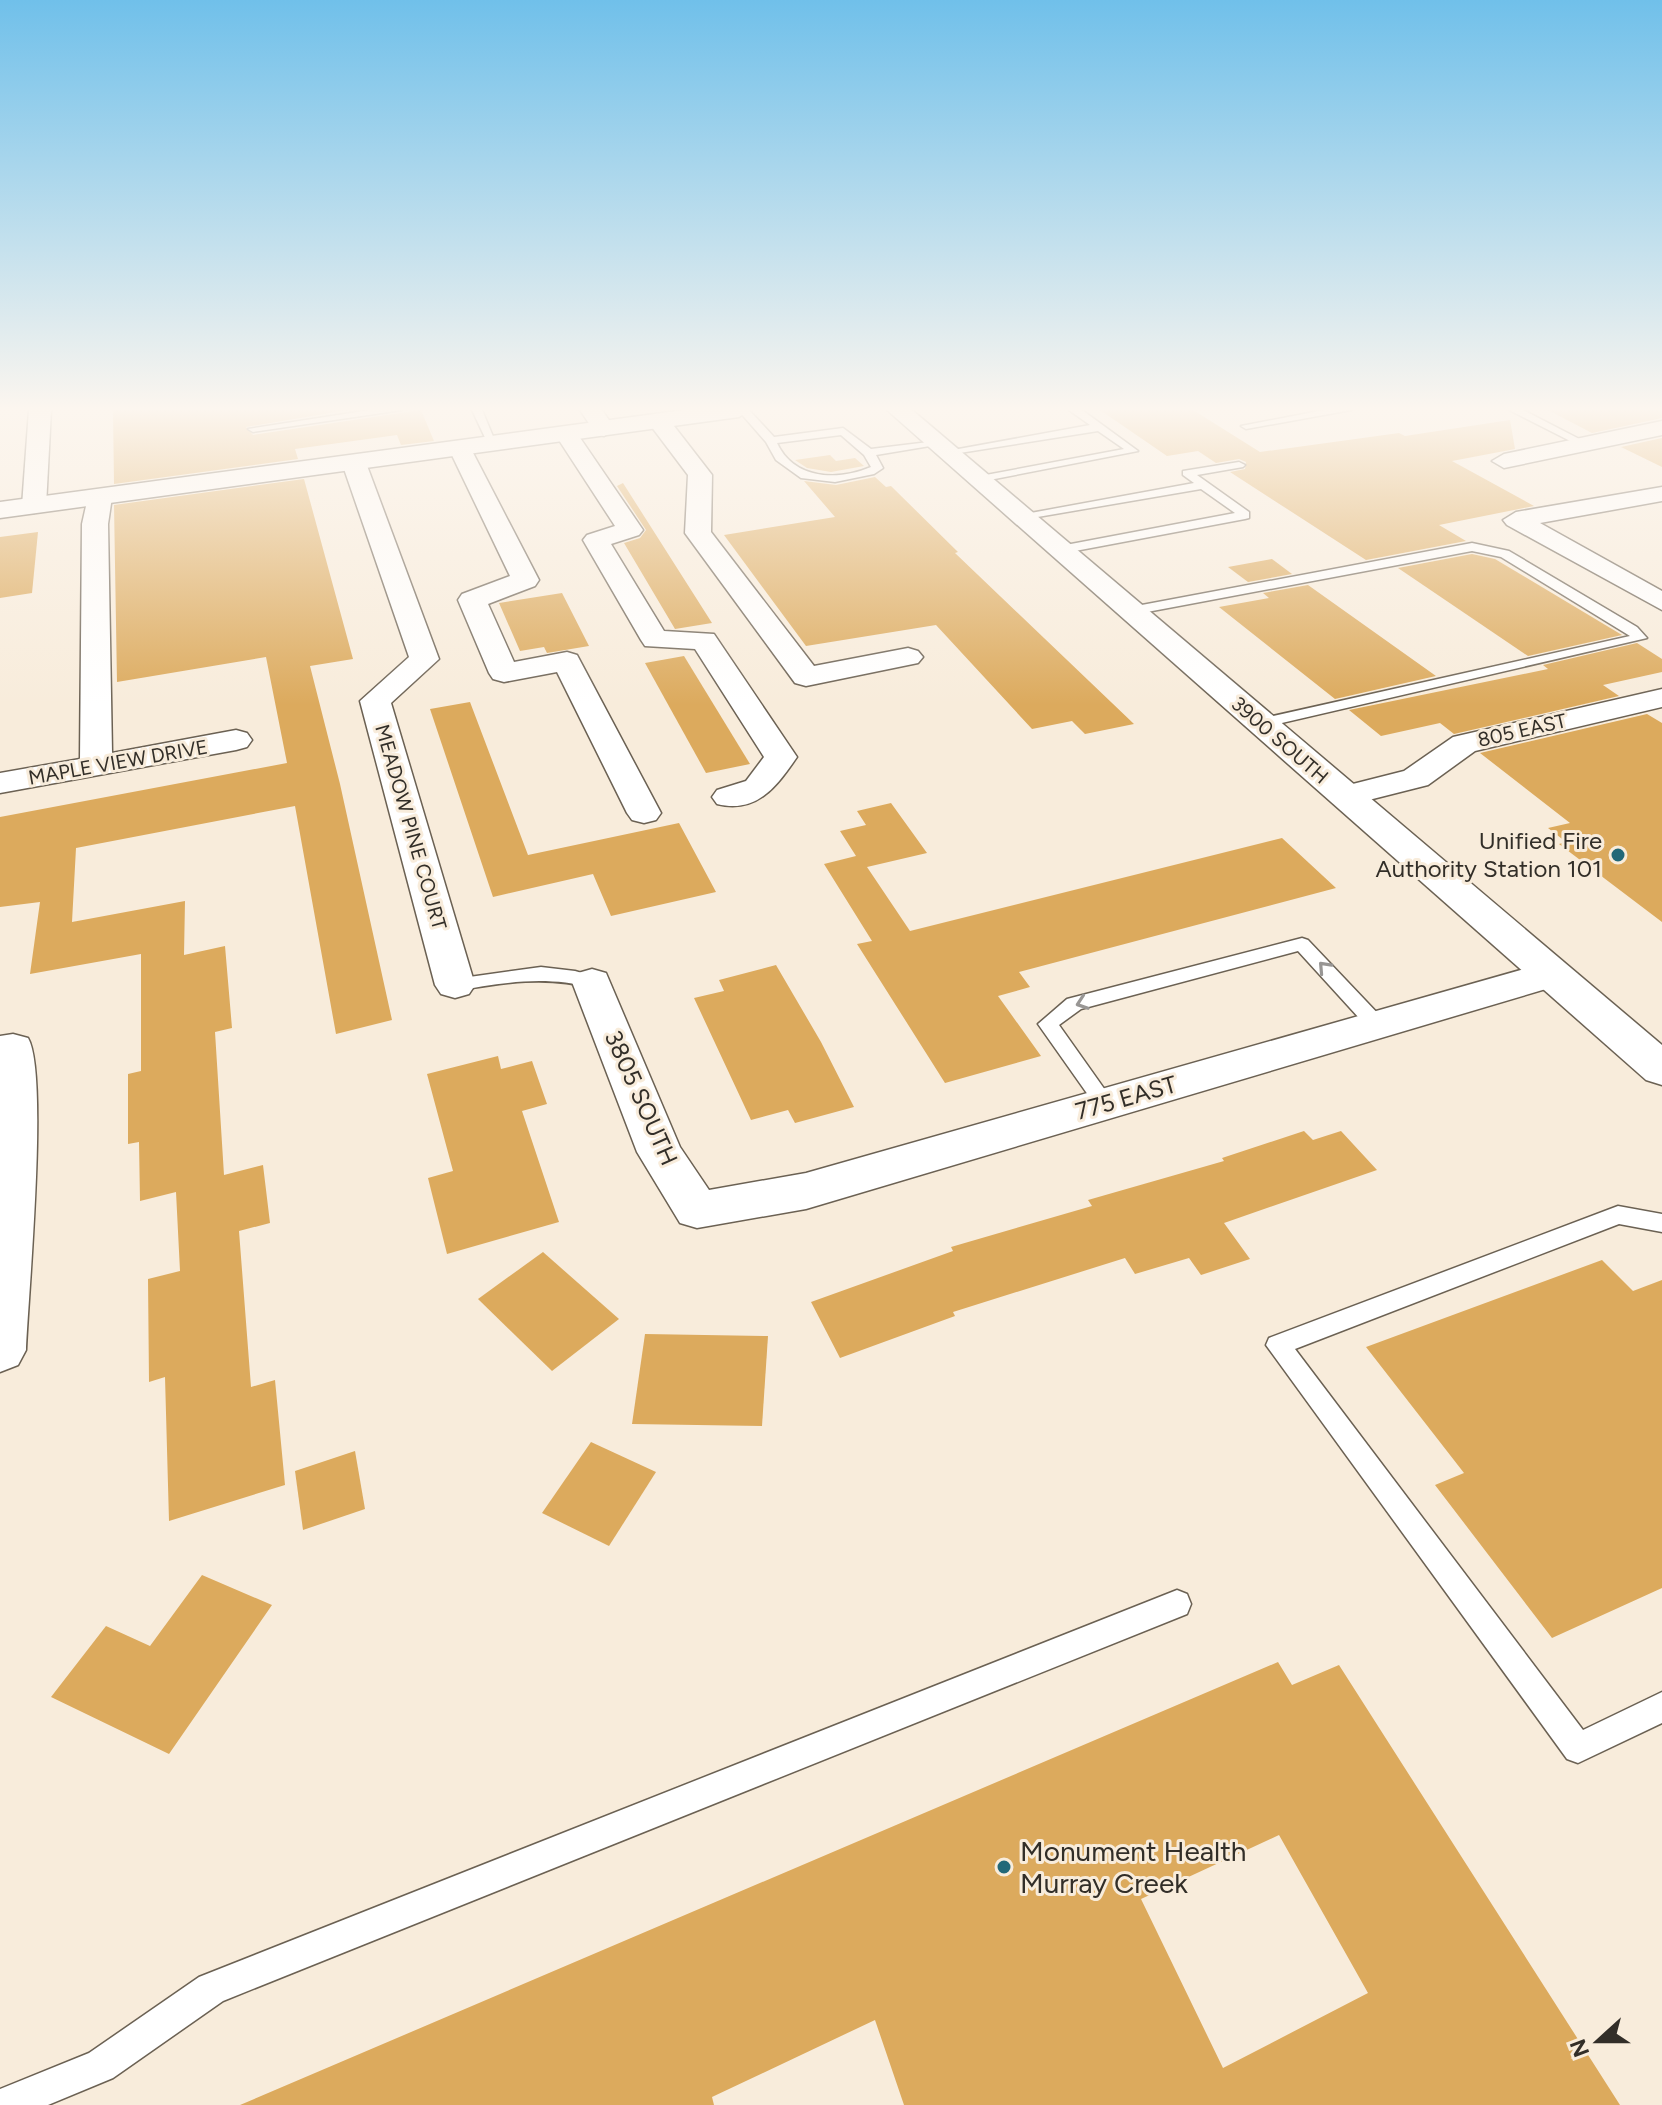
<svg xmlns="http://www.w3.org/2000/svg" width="1662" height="2105" viewBox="0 0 1662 2105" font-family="Figtree,sans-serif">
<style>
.building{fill:#dcaa5d;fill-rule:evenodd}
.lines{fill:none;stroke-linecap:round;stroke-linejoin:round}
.service-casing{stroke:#6b6153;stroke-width:3}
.minor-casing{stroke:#6b6153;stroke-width:3}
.secondary-casing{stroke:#6b6153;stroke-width:3}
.service{fill:#fff;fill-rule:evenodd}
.minor{fill:#fff;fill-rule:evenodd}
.secondary{fill:#fff;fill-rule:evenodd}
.oneway{stroke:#989694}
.poi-dot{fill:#226878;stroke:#f8ecdb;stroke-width:3}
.labels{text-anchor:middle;stroke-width:6;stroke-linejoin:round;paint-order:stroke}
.far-street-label{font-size:20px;fill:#322e28;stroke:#f8ecdb}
.poi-label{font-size:24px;fill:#322e28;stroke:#f8ecdb;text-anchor:end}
.street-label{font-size:24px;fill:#322e28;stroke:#f8ecdb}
.near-poi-label{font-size:28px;fill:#322e28;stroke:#f8ecdb;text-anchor:start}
</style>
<rect width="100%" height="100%" fill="#f8ecdb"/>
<!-- building -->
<g class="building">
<path d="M113 410H347L246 427 253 435 421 410 434 441 401 445 397 435 295 449 298 459 114 484Z"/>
<path d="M1100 410H1193L1260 452 1399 433 1405 436 1510 420 1515 449 1452 461 1534 506 1439 525 1466 541 1366 560 1230 472 1245 469 1246 462 1239 459 1216 463 1198 451 1167 456Z"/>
<path d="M1548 410H1662V418L1592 433Z"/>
<path d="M1662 438V467L1621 447Z"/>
<path d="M830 455 836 461 855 458 864 466 831 472 807 468 795 460Z"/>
<path d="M875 477 886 487 891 486 958 552 955 553 1134 724 1085 734 1072 721 1032 729 936 625 806 646 724 535 835 517 804 481 836 485Z"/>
<path d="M304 479 353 659 310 666 340 784 392 1020 336 1034 295 806 76 848 72 922 185 901 184 955 225 946 232 1028 215 1032 224 1175 263 1165 270 1223 239 1231 251 1387 275 1380 285 1485 169 1521 165 1377 149 1382 148 1279 180 1271 176 1192 140 1201 139 1142 128 1144V1074L141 1071V954L30 974 40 902 0 907V817L287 763 266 657 117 682 114 505Z"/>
<path d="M623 483 712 623 675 629 624 543 640 538 646 530 617 486Z"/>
<path d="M38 532 32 593 0 598V537Z"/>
<path d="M1472 554 1495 559 1622 635 1528 656 1398 568Z"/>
<path d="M1272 559 1292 574 1248 582 1228 567Z"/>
<path d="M1308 585 1436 676 1335 699 1219 607 1269 598 1263 593Z"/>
<path d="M562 593 589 646 547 653 544 647 520 651 499 603Z"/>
<path d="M1637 643 1662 659V672L1603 685 1619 696 1454 734 1440 723 1381 736 1349 710 1548 669 1543 665Z"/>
<path d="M684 656 750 764 706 773 645 663Z"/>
<path d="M470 702 528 855 679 823 716 892 611 916 593 874 493 897 430 709Z"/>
<path d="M1647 714 1662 723V922L1559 844 1566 842 1548 828 1570 823 1480 753Z"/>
<path d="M891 803 927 853 867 867 910 931 1282 838 1336 888 1019 972 1030 987 998 996 1041 1056 945 1083 857 944 872 941 824 864 856 856 840 831 866 825 857 811Z"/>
<path d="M776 965 821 1042 854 1107 795 1123 788 1110 751 1120 694 998 724 991 719 980Z"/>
<path d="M498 1056 501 1069 532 1061 547 1104 522 1111 559 1222 447 1254 428 1178 453 1171 427 1074Z"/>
<path d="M1304 1131 1313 1140 1341 1131 1377 1170 1224 1223 1250 1259 1201 1275 1189 1258 1135 1274 1125 1258 953 1312 955 1316 840 1358 811 1302 953 1251 951 1247 1092 1206 1088 1200 1224 1161 1222 1158Z"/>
<path d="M543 1252 619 1319 552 1371 478 1299Z"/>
<path d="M1602 1260 1633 1291 1662 1280V1588L1552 1638 1435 1485 1464 1473 1366 1347Z"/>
<path d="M645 1334 768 1336 762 1426 632 1424Z"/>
<path d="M591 1442 656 1472 609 1546 542 1513Z"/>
<path d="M355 1451 365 1509 303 1530 295 1471Z"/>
<path d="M202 1575 272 1605 169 1754 51 1697 106 1626 150 1646Z"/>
<path d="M1278 1662 1292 1685 1339 1665 1620 2105H904L875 2020 712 2097 714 2105H240ZM1279 1835 1368 1993 1223 2068 1141 1899Z"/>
</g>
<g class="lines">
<defs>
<g id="service">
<path d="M370 410H402L253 432 248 429Z"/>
<path d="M472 410H482L497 446H489Z"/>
<path d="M738 410H749L774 437 843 428 871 449 937 441 942 444 876 455 883 468 874 474 835 482 801 478 776 460 766 442ZM841 435 864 455 871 467C838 481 794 480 777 443Z"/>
<path d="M1069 410H1082L1138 451 979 482 975 481V477L1124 449 1098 431 947 455 942 452 1090 425Z"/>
<path d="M1324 410H1351L1246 429 1241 426Z"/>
<path d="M1509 410H1523L1589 444 1580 446Z"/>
<path d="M1239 462 1245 465 1243 467 1197 475 1249 512V518L1245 519 1059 554 1053 550 1055 547 1235 513 1201 489 1020 520 1014 516 1194 483 1183 475V471Z"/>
<path d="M1472 543 1509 551 1637 627 1647 638 1260 728 1252 723 1255 720 1630 636 1501 557 1472 551 1131 615 1124 611 1131 607Z"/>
<path d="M1302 938 1308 940 1384 1020 1387 1025 1384 1030H1370L1298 951 1081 1009 1059 1025 1115 1104 1112 1109H1098L1038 1024 1067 999Z"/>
<path d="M541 967 575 971 599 978 601 982 592 988C545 975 502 983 455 991L446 985 455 979Z"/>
<path d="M1618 1206 1662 1214V1232L1619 1224 1295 1349 1583 1730 1662 1692V1723L1578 1763 1567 1759 1266 1345 1269 1338Z"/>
<path d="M1177 1590 1187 1594 1191 1604 1187 1614 223 2001 113 2078 48 2105H0V2089L89 2053 199 1977Z"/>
</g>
<g id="minor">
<path d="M29 410H51L46 506 34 513 22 506Z"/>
<path d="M580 410H602L615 429 604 436 596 434Z"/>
<path d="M659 415 667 417 712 475 711 532 814 666 908 648 918 651 923 657 918 663 806 686 795 683 685 533 688 475 648 422Z"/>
<path d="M1662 421V435L1504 468 1492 461 1504 454Z"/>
<path d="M566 427 574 429 643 530 639 535 611 544 664 631 714 634 797 757C777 786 757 814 717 804L712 797 717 790 746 781 764 757 695 649 645 646 641 640 583 540 587 535 615 526 555 434Z"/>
<path d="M460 442 471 449 539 580 535 586 488 604 514 662 567 652 577 655 661 813 656 820 644 823 632 820 627 813 557 672 504 682 493 679 489 673 458 600 462 594 510 576 449 449Z"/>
<path d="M354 456 366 463 439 659 391 703 475 985 469 994 455 998 441 994 435 985 360 701 409 657 342 463Z"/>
<path d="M1662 487V501L1540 523 1662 591V610L1507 525 1503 520 1516 512Z"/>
<path d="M100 490 112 497 108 524 112 753 236 730 247 733 252 740 247 747 236 750 0 793V773L80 759 82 524 88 497Z"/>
<path d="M1662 689V707L1475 751 1428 785 1345 806 1333 803 1328 796 1333 789 1404 771 1453 737Z"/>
<path d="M1552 961 1566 965 1572 974 1566 983 806 1209 697 1228 680 1223 637 1152 572 982 578 973 592 969 606 973 680 1147 709 1190 806 1173Z"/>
<path d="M13 1034 28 1038C49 1073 28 1296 26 1350L18 1365 0 1372V1036Z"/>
</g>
<g id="secondary">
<path d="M684 410H750L739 417 0 518V502Z"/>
<path d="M887 410H912L1662 1045V1085L1646 1080Z"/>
</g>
</defs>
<!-- service casing -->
<use href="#service" class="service-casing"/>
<!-- minor casing -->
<use href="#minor" class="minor-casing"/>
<!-- secondary casing -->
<use href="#secondary" class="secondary-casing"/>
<!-- service -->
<use href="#service" class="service"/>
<!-- minor -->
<use href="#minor" class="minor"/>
<!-- secondary -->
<use href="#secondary" class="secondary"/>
</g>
<!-- one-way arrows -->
<defs><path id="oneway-chevron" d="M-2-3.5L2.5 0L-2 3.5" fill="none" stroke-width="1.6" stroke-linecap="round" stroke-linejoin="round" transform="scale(2)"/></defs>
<g class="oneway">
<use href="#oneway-chevron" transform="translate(1324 967) rotate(-133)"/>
<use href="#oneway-chevron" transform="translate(1082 1003) rotate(161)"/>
</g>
<!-- sky -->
<linearGradient id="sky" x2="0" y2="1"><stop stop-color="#70c0ea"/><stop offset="0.58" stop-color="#fcf6ef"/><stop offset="1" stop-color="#fcf6ef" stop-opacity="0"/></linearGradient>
<rect width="1662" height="705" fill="url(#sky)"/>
<!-- markers -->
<g class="poi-dot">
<circle cx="1618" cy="855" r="8"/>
<circle cx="1004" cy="1867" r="8"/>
</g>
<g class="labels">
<!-- far-street labels -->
<g class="far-street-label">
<text transform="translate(1522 730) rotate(-13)" y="7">805 EAST</text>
<text transform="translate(1280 740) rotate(41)" y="7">3900 SOUTH</text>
<text transform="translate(118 762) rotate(-10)" y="7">MAPLE VIEW DRIVE</text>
<text transform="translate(411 827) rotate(74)" y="7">MEADOW PINE COURT</text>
</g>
<!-- poi labels -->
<g class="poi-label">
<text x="1602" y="849">Unified Fire<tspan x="1602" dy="28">Authority Station 101</tspan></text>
</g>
<!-- street labels -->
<g class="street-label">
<text transform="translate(641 1098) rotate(66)" y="8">3805 SOUTH</text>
<text transform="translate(1126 1098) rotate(-16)" y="8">775 EAST</text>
</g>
<!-- near-poi labels -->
<g class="near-poi-label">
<text x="1020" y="1861">Monument Health<tspan x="1020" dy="32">Murray Creek</tspan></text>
</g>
</g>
<!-- north arrow -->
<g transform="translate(1598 2041) rotate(249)" stroke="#f8ecdb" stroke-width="6" paint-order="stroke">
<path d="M0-6L14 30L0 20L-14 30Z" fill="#322e28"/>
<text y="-12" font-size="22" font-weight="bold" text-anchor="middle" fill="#322e28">N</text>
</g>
</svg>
